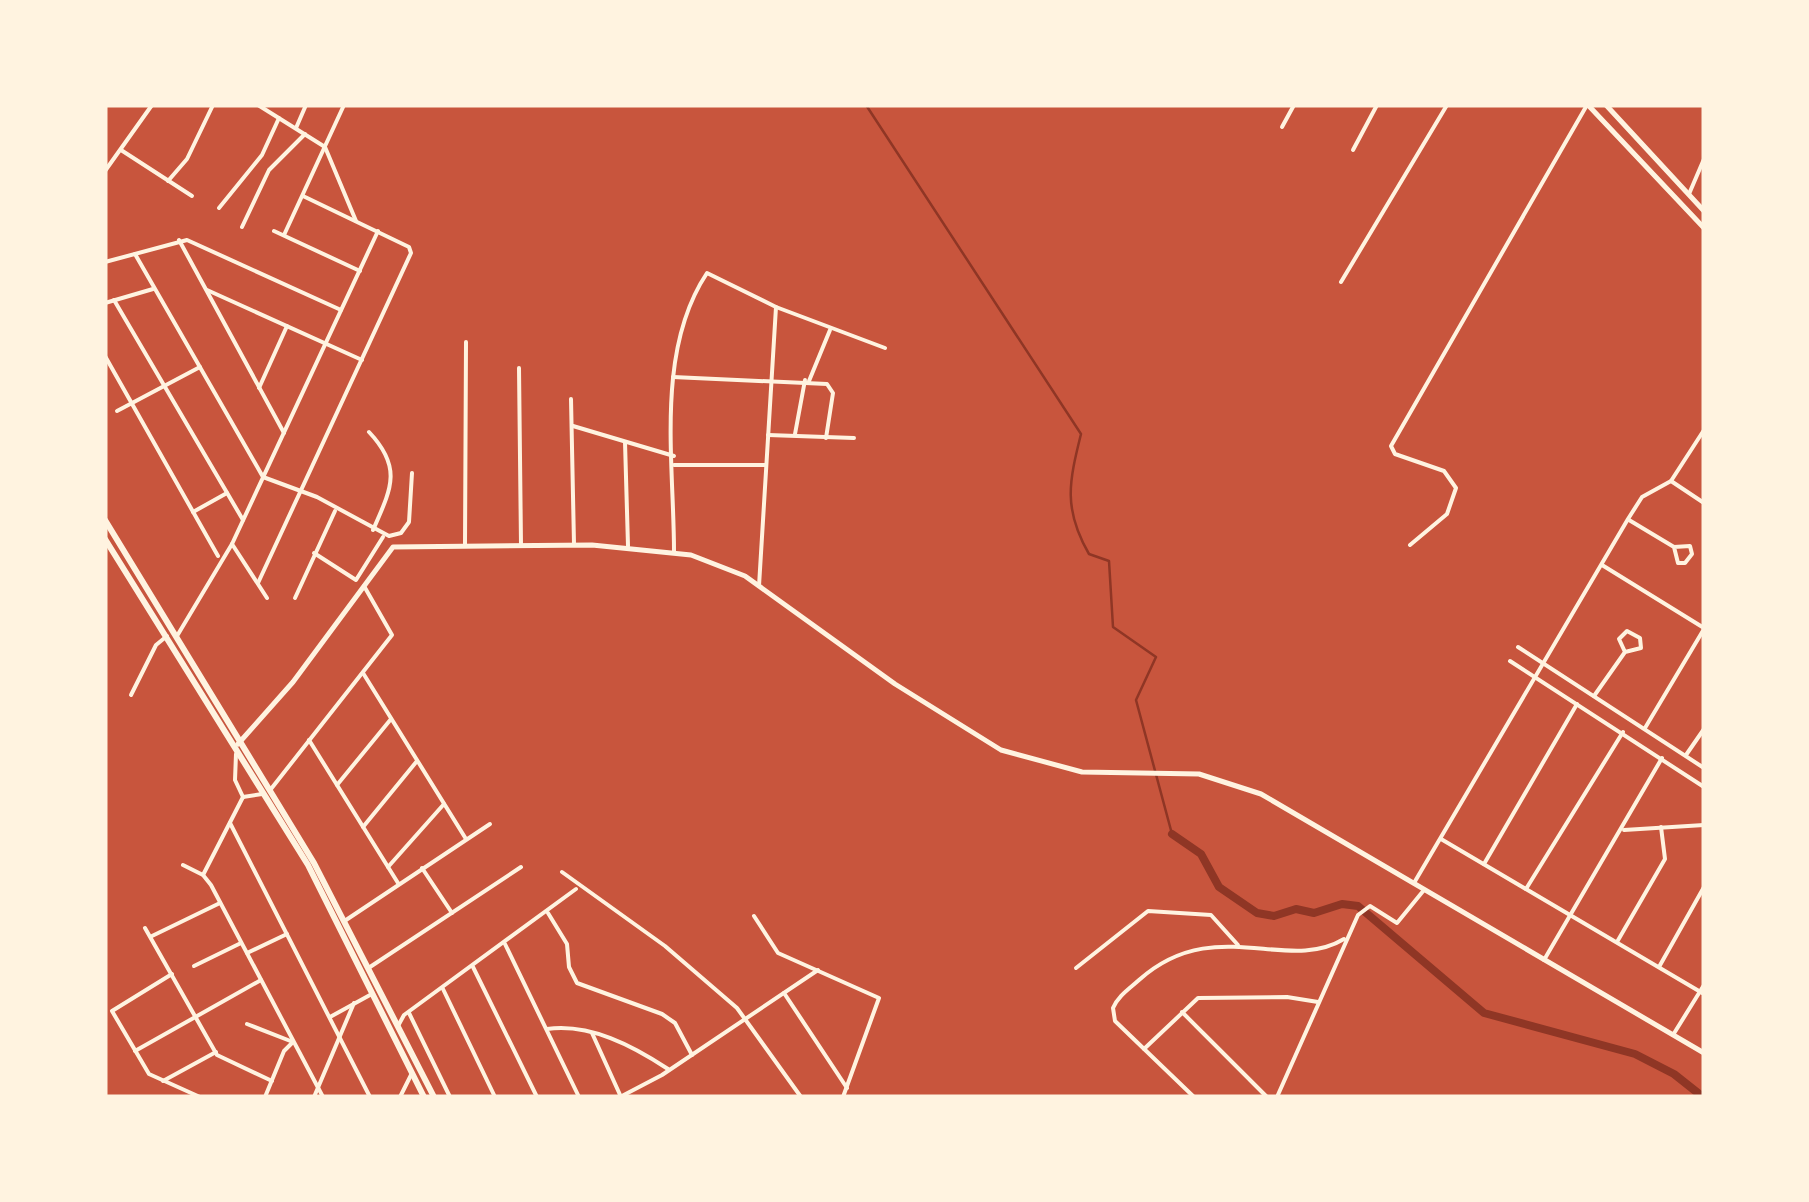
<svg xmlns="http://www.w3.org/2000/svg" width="1809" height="1202" viewBox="0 0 1809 1202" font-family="Commissioner,sans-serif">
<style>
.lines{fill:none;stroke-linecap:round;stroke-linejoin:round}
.stream{stroke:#8f3625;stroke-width:2.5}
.canal{stroke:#8f3625;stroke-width:8}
.minor{stroke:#fff3e0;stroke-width:4}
.tertiary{stroke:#fff3e0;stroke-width:5}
.primary{stroke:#fff3e0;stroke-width:6}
</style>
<rect width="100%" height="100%" fill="#c8553d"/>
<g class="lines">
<!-- stream -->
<path class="stream" d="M866 105 1081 434C1069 482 1063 509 1089 554L1109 561 1113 627 1156 657 1136 700 1172 834"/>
<!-- canal -->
<path class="canal" d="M1172 834 1201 854 1219 887 1257 913 1274 916 1296 909 1314 913 1342 904 1358 906 1484 1013 1635 1054 1674 1074 1703 1097"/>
<!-- minor -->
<g class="minor">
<path d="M258 105 325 147 356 221"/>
<path d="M1282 127 1294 105"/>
<path d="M296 128 306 105"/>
<path d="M121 150 192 196"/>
<path d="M1353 150 1377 105"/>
<path d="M105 171 152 105"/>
<path d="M168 181 187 159 213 105"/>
<path d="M1689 194 1704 159"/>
<path d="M219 208 262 155 279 118"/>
<path d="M242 227 269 170 305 134"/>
<path d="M274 231 360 271"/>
<path d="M284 235 344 105"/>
<path d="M179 240 284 433"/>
<path d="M135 254 263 477 317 497 389 536 401 533 409 522 412 473"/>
<path d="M105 262 187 240 341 310"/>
<path d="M1341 282 1447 105"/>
<path d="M207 290 362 360"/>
<path d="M114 300 243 520"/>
<path d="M105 303 153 289"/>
<path d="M105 356 218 556"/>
<path d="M519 368 521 545"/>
<path d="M673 377 827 384 833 393 826 438"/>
<path d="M809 381 830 330"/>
<path d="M259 388 287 326"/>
<path d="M571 399 574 544"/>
<path d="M117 411 200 367"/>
<path d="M573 426 674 456"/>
<path d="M369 432C403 468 391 489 373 530"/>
<path d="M795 434 805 380"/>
<path d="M768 435 854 438"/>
<path d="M625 442 628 546"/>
<path d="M674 465H765"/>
<path d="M1671 481 1704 503"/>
<path d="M193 512 227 493"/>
<path d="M1629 520 1674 547 1690 546 1692 554 1685 563H1678L1674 547"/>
<path d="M232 544 267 598"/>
<path d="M465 545 466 342"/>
<path d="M1410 545 1447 514 1456 488 1444 471 1395 454 1391 446 1587 105"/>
<path d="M674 551C674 462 655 351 707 273L776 307 885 348"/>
<path d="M314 553 356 580 383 537"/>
<path d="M1602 565 1704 628"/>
<path d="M258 583 411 253 409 247 303 196"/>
<path d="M759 586 776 307"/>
<path d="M295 598 335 511"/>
<path d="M177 636 232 544 378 231"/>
<path d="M1518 647 1704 768"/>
<path d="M1510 661 1704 787"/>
<path d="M363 673 466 839"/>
<path d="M131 695 156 645 167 636"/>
<path d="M1594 696 1625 652 1641 648 1640 638 1627 631 1619 639 1625 652"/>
<path d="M1645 728 1704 629"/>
<path d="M309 740 398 883"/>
<path d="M236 754 235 780 243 797"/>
<path d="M1686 755 1704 729"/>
<path d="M337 785 391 719"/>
<path d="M271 789 392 635 364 586"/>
<path d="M243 797 262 794"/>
<path d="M230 823 370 1097"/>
<path d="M363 827 417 761"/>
<path d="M1624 830 1704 825"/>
<path d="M1441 839 1704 994"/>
<path d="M1484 864 1577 704"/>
<path d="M183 865 203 875 211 885 323 1097"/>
<path d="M388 867 444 804"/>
<path d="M422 868 452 913"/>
<path d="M562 872 665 946 737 1008 801 1097"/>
<path d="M203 875 243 797"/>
<path d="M1414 883 1628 519 1642 497 1671 481 1704 430"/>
<path d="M1526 889 1623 732"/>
<path d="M548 913 567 944 569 967 577 983 662 1014 675 1023 692 1055"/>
<path d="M754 916 778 953 879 998 843 1097"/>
<path d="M346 920 490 824"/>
<path d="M145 928 217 1055 272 1081"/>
<path d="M152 936 220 903"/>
<path d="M1617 942 1665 859 1661 827"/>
<path d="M505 944 579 1097"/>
<path d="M247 953 287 934"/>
<path d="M1544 960 1662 758"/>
<path d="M194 966 241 943"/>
<path d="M370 967 521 867"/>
<path d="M473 967 537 1097"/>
<path d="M1659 967 1704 887"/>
<path d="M1076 968 1148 911 1211 915 1238 945"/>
<path d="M172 974 112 1011 149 1074 200 1097"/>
<path d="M443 989 495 1097"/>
<path d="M784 993 847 1088"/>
<path d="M1182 1012 1267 1097"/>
<path d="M409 1013 450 1097"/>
<path d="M330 1017 370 995"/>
<path d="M247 1024 293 1042"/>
<path d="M398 1026 404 1015 576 889"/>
<path d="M547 1029C590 1023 633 1046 668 1069"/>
<path d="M592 1033 621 1097"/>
<path d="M1673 1035 1704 985"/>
<path d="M1144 1049 1198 998 1287 997 1318 1002"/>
<path d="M135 1051 261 980"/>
<path d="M163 1081 216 1052"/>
<path d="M265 1097 284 1051 293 1042"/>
<path d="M314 1097 354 1003"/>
<path d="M400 1097 412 1073"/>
<path d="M620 1097 662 1075 818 970"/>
<path d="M1194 1097 1115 1021 1113 1008C1118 996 1129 989 1139 980 1214 913 1286 974 1344 939"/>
<path d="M1277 1097 1358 915 1370 906 1397 923 1424 890"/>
</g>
<!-- tertiary -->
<g class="tertiary">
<path d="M1588 105 1704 228"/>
<path d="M1606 105 1704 211"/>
<path d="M238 744 293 682 393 547 592 545 691 555 745 576 895 684 1001 750 1082 772 1199 774 1261 794 1704 1053"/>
</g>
<!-- primary -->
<g class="primary">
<path d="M105 520 314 863 434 1097"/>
<path d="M105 539 308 865 424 1097"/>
</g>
</g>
<!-- border -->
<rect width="1809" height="1202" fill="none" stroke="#fff3e0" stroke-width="215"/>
</svg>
